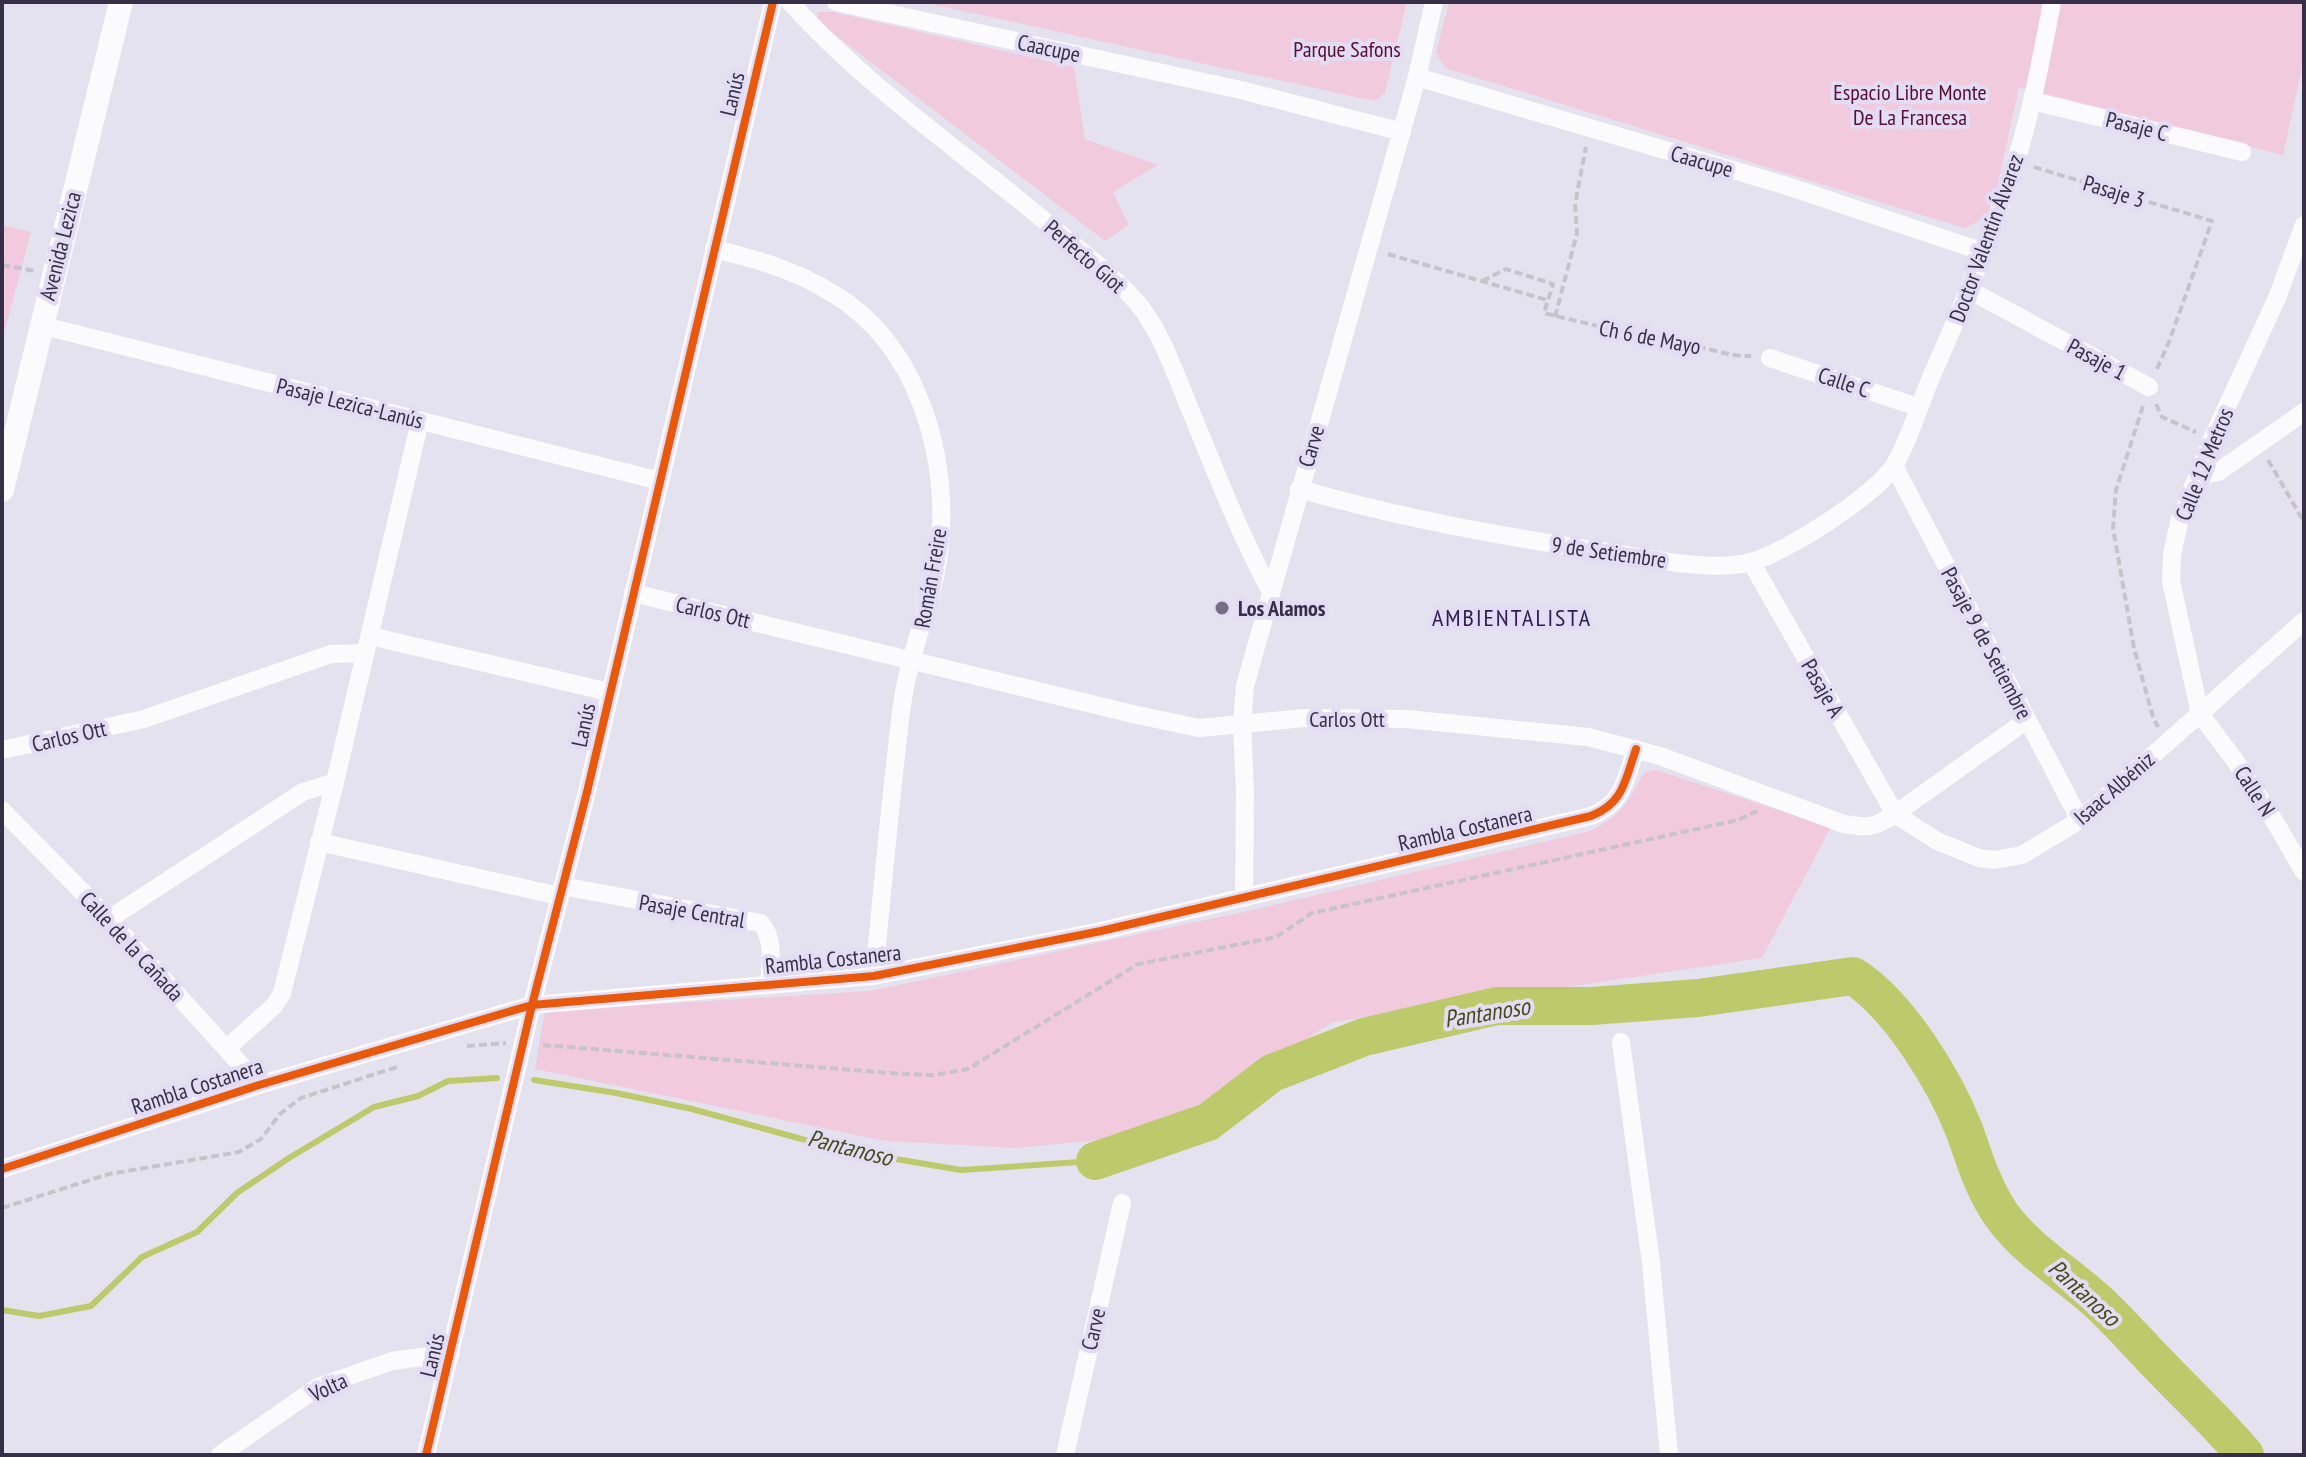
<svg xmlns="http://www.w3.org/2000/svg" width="2306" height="1457" viewBox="0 0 2306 1457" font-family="'PT Sans Narrow',sans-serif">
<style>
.green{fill:#f2cadd}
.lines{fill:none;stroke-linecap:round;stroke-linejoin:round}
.stream{stroke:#bcca6b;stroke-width:6}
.river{stroke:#bcca6b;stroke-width:38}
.path{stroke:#c6c3cb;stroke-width:4;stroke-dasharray:8 4;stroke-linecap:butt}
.minor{stroke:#fbfbfd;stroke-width:18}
.tertiary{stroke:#fbfbfd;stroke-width:24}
.cycleway-casing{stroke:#e2dcf5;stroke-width:13}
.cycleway{stroke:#e8590c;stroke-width:8}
.poi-dot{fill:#736e82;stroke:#e2dcf5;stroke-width:3}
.labels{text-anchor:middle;stroke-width:8;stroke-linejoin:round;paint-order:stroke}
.street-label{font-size:22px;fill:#362f47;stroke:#e2dcf5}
.park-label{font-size:22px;fill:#5a0c32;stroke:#e2dcf5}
.poi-label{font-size:22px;font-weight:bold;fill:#362f47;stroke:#e2dcf5;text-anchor:start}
.neighbourhood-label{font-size:24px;letter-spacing:2px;fill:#2f1d4e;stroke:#e2dcf5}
.water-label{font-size:24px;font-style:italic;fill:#444c17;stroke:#e2dcf5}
</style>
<rect width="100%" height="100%" fill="#e5e2ef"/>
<!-- green -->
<g class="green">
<path d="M922 2H1407L1385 93 1374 101Z"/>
<path d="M1449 2H2304V58L2283 155 2019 87 1995 198C1988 215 1981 222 1964 228L1445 68 1436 53Z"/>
<path d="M817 12H833L1074 67 1085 139 1158 165 1113 192 1129 225 1105 241 830 31 818 20Z"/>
<path d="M2 225 31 232 2 341Z"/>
<path d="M1656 770 1831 827 1762 958 1333 1022 1198 1111 1120 1138 1016 1148 885 1141 535 1069 545 1011 870 991 1248 911 1590 831C1623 814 1626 805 1644 773Z"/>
</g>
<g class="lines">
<!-- stream -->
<g class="stream">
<path d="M534 1080 616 1093 692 1109 842 1150 961 1170 1095 1161"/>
<path d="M2 1310 39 1316 91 1306 142 1257 197 1232 237 1193 289 1158 374 1107 418 1096 448 1081 497 1078"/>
</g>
<!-- river -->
<path class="river" d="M1095 1161 1208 1122 1272 1073 1364 1037 1497 1006H1592L1698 998 1853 976C1899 1005 1945 1081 1965 1132 1974 1158 1981 1181 1995 1205 2018 1245 2064 1271 2097 1301 2121 1323 2142 1348 2165 1371 2192 1399 2220 1425 2245 1455"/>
<!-- path -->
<g class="path">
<path d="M2034 167 2212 221 2169 342 2156 371"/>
<path d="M1388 254 1547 300"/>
<path d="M2 265 35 271"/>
<path d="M1482 281 1506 269 1553 284 1544 313 1675 345C1703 344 1725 357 1751 356"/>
<path d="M1555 317 1577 233 1575 204 1586 147"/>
<path d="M2156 404 2162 417 2196 432"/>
<path d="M2143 406 2116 490 2113 528 2134 648 2153 717 2158 727"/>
<path d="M2268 460 2304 522"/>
<path d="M543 1045 903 1074 935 1075 968 1069 1138 964 1276 937 1312 913 1738 820 1757 811"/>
<path d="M467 1046 506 1043"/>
<path d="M2 1208 109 1174 239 1152 261 1139 280 1114 301 1098 397 1067"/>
</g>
<!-- minor -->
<g class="minor">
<path d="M790 2C867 88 970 157 1058 232 1086 256 1120 280 1143 310 1165 341 1177 379 1192 414 1217 475 1240 535 1271 592"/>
<path d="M836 2 1241 90 1402 132"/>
<path d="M1417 77 1787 186 1984 252"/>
<path d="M2032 101 2242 152"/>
<path d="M2304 225 2277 298 2212 439 2179 522 2172 555 2171 581 2200 714 2234 759 2277 825 2304 872"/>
<path d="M714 249C756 259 795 270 832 293 918 344 948 453 940 546 935 595 914 640 905 687 900 713 898 739 895 765 887 835 881 906 874 976"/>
<path d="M1969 290 2149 387"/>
<path d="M40 325 660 481"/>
<path d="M1770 358 1918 407"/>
<path d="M1894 466 2080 820"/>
<path d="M2198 476 2218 472 2304 412"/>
<path d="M1299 489C1403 519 1506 537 1613 553 1652 559 1712 572 1751 562 1785 553 1878 494 1895 464 1910 438 1920 403 1932 375 1963 305 1993 234 2016 161 2032 109 2042 55 2052 2"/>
<path d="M1751 562 1895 814 1937 841 1979 858 1994 860 2022 855 2080 820 2304 621"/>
<path d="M633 593 1137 715 1199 728 1305 718 1407 719 1588 737 1660 756 1844 824C1868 828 1874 828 1895 814L2027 720"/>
<path d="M370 636 609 692"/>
<path d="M2 750 144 719 331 654 365 653"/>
<path d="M2 810 109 919 259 1085"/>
<path d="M319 842 559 896"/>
<path d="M562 886 761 923C775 940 770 963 769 984"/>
<path d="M1244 898 1245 792 1242 724 1245 686 1417 77 1434 2"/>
<path d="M109 919 303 792 335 782"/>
<path d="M1621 1042 1651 1263 1669 1455"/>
<path d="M227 1048 274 1006 282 993 335 782 420 421"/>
<path d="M2 1169 259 1085 532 1005 874 976 1101 931 1591 816C1624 803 1625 780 1636 749"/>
<path d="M220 1455 318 1387 392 1361 451 1353"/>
<path d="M426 1455 532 1005 587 792 773 2"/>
<path d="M1065 1455 1122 1203"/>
</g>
<!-- tertiary -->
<path class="tertiary" d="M2 490 121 2"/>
<defs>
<g id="cycleway">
<path d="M2 1169 259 1085 532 1005 874 976 1101 931 1591 816C1624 803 1625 780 1636 749"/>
<path d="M426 1455 532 1005 587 792 773 2"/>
</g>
</defs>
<!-- cycleway casing -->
<use href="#cycleway" class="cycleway-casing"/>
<!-- cycleway -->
<use href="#cycleway" class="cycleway"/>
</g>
<!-- markers -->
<circle class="poi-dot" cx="1222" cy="608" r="8"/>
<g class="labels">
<!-- street labels -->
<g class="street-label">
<text transform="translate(1049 48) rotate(12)" y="8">Caacupe</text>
<text transform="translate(732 94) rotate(-77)" y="8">Lanús</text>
<text transform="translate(2137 126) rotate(14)" y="8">Pasaje C</text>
<text transform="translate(1702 161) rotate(16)" y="8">Caacupe</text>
<text transform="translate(2114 191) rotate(17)" y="8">Pasaje 3</text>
<text transform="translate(1986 238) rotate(-70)" y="8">Doctor Valentín Álvarez</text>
<text transform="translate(60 246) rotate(-76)" y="8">Avenida Lezica</text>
<text transform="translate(1085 256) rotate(41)" y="8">Perfecto Giot</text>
<text transform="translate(1650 337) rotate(11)" y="8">Ch 6 de Mayo</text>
<text transform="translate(2097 359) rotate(28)" y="8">Pasaje 1</text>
<text transform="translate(1844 382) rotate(18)" y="8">Calle C</text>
<text transform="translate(350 403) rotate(14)" y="8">Pasaje Lezica-Lanús</text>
<text transform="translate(1311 446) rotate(-74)" y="8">Carve</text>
<text transform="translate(2204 464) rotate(-68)" y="8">Calle 12 Metros</text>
<text transform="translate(1609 552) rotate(8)" y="8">9 de Setiembre</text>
<text transform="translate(930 578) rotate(-80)" y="8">Román Freire</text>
<text transform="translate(713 612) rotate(13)" y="8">Carlos Ott</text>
<text transform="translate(1987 643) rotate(62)" y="8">Pasaje 9 de Setiembre</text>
<text transform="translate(1823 688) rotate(60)" y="8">Pasaje A</text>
<text x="1347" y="727">Carlos Ott</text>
<text transform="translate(583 725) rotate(-78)" y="8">Lanús</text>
<text transform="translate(69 736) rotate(-13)" y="8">Carlos Ott</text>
<text transform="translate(2114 788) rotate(-41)" y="8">Isaac Albéniz</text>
<text transform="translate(2255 791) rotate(57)" y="8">Calle N</text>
<text transform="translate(1465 828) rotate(-13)" y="8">Rambla Costanera</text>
<text transform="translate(692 911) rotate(10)" y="8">Pasaje Central</text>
<text transform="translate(132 946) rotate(47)" y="8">Calle de la Cañada</text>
<text transform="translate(833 959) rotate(-6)" y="8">Rambla Costanera</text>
<text transform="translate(197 1086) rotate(-18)" y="8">Rambla Costanera</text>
<text transform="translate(1093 1329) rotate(-77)" y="8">Carve</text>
<text transform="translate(432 1355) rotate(-77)" y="8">Lanús</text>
<text transform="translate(328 1387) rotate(-25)" y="8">Volta</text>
</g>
<!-- park labels -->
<g class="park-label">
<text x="1347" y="57">Parque Safons</text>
<text x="1910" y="100">Espacio Libre Monte<tspan x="1910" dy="25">De La Francesa</tspan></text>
</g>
<!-- poi labels -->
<g class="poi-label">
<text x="1238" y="616">Los Alamos</text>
</g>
<!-- neighbourhood labels -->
<g class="neighbourhood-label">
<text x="1512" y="626">AMBIENTALISTA</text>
</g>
<!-- water labels -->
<g class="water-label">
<text transform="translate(1487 1013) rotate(-9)" y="8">Pantanoso</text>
<text transform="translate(850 1148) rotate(14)" y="8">Pantanoso</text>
<text transform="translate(2084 1293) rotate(42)" y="8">Pantanoso</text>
</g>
</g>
<!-- border -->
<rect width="2306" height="1457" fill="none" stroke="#362f47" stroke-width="8"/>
</svg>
